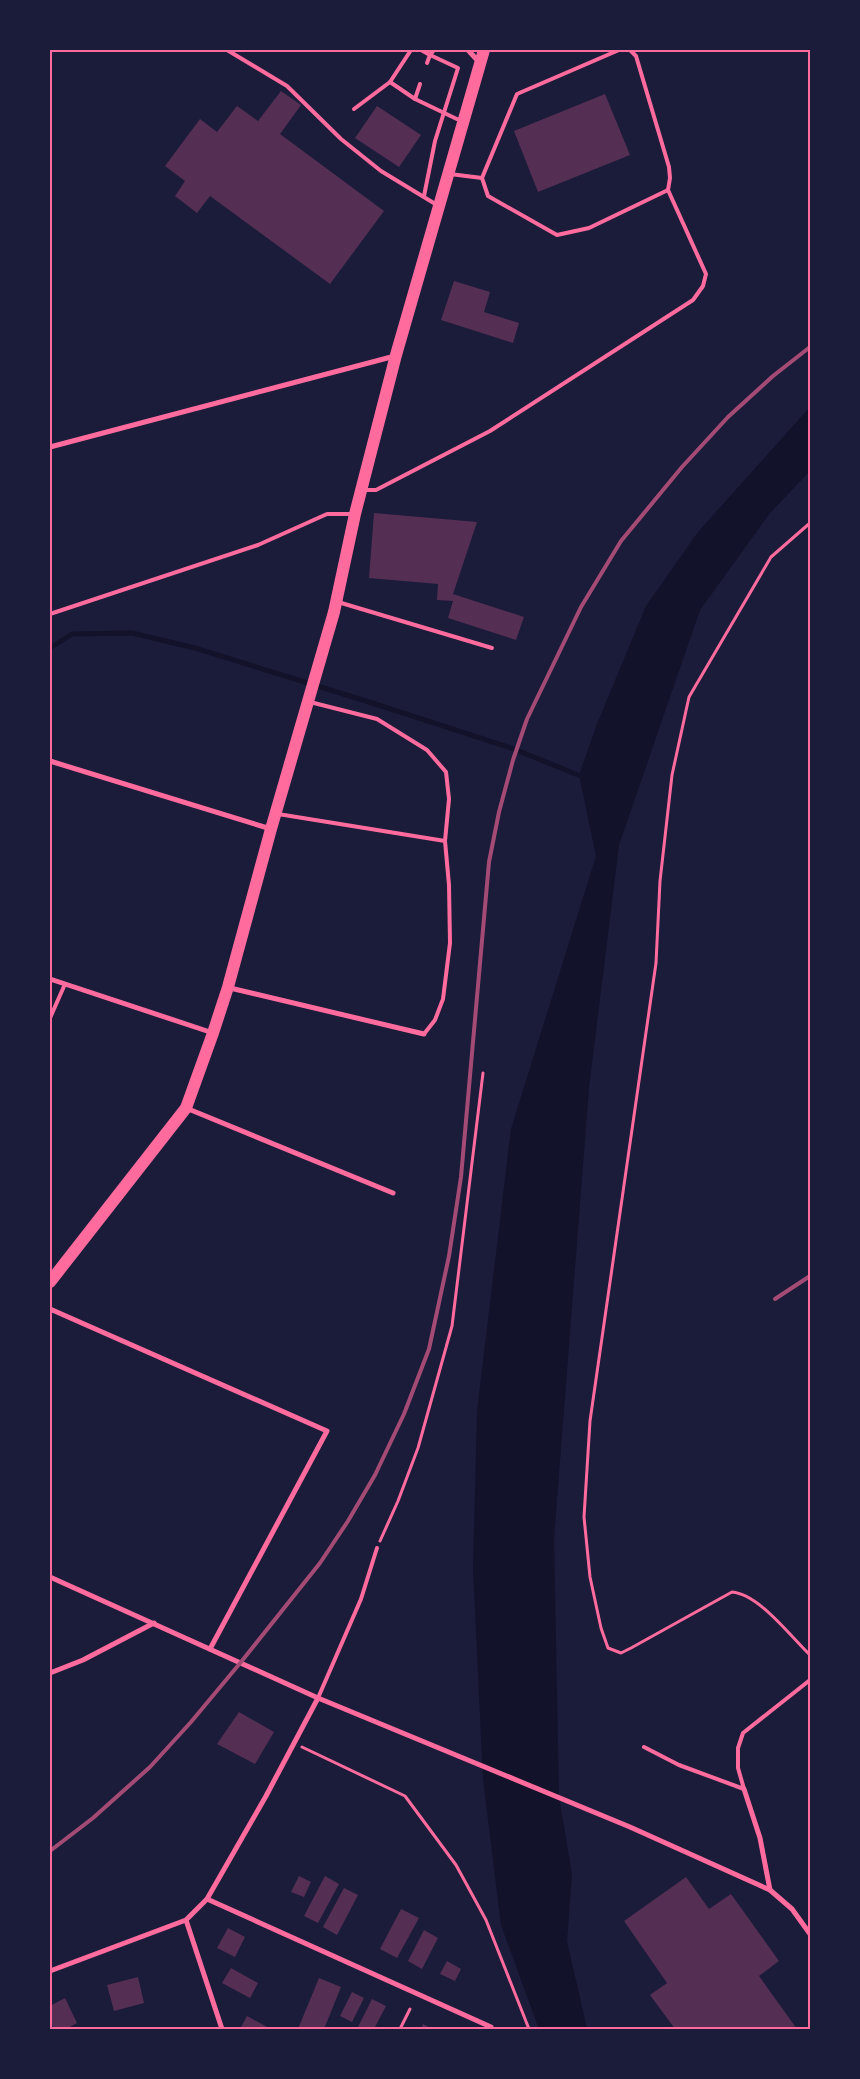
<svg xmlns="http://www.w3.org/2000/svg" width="860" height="2079" viewBox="0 0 860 2079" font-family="'Noto Serif',serif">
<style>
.water{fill:#12122b}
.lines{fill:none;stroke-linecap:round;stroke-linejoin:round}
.stream{stroke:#12122b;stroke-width:5}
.building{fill:#542f53}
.path{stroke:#ff6b9d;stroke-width:3}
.service{stroke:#ff6b9d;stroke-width:4}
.minor{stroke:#ff6b9d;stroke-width:5}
.primary{stroke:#ff6b9d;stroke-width:12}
.rail{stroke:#a44b75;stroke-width:4}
.neatline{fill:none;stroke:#ff6b9d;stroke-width:2}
</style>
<rect width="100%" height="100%" fill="#1b1b3a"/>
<!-- water -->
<path class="water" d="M810 407V471L770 513 700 610 619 845 589 1088 554 1538 559 1797 572 1874 567 1941 587 2029H539L501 1925 483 1779 473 1569 477 1411 511 1129 596 856 579 775 597 724 646 606 698 532Z"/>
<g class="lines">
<!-- stream -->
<path class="stream" d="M50 648 72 634 132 633 195 648 366 701 514 749 583 777"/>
</g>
<!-- building -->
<g class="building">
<path d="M281 91 301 105 280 134 384 211 330 284 210 196 197 213 175 196 185 181 165 166 200 119 217 132 237 106 258 121Z"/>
<path d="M605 94 630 155 538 192 514 131Z"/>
<path d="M377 106 421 135 399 167 355 138Z"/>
<path d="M454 281 490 292 484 312 519 323 513 343 441 320Z"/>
<path d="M374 513 477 522 453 594 524 617 516 640 448 618 453 601 437 600 438 584 369 578Z"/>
<path d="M239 1712 274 1732 255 1764 217 1744Z"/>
<path d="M299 1876 311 1882 304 1897 291 1892Z"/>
<path d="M325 1876 339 1884 318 1923 304 1916Z"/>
<path d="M686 1877 709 1909 731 1894 779 1961 759 1976 797 2029H675L650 1995 667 1983 624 1921Z"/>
<path d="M344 1888 358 1895 337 1935 323 1927Z"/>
<path d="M401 1909 419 1918 397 1958 380 1949Z"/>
<path d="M228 1928 245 1937 235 1957 217 1948Z"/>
<path d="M424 1930 438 1938 422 1969 408 1961Z"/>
<path d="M447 1961 461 1969 455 1981 440 1974Z"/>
<path d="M231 1968 258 1983 250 1998 222 1983Z"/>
<path d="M138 1977 144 2003 114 2011 107 1985Z"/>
<path d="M319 1978 341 1987 324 2029H298Z"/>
<path d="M352 1992 364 1998 352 2022 340 2016Z"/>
<path d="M65 1998 77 2023 66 2029H54L50 2021V2006Z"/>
<path d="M372 1999 386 2006 374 2029H357Z"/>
<path d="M247 2016 271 2029H240Z"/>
<path d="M423 2024 432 2029H421Z"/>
</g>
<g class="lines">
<!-- path -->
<g class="path">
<path d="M810 523 771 557 689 697 672 775 660 881 656 963 590 1421 584 1517 590 1577 601 1628 608 1648 621 1653 631 1648 732 1592C759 1594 791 1637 810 1655"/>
<path d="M380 1541 398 1501 418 1448 452 1326 483 1073"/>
<path d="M302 1747 405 1796 456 1865 486 1920 529 2029"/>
<path d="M400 2029 410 2009"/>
</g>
<!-- service -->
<g class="service">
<path d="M227 50 287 86 341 139 381 171 437 205"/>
<path d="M411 50 390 82 415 99 461 121"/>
<path d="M421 50 430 55 434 50"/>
<path d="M619 50 517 94 482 178 488 196 557 235 589 228 668 190 670 178 669 167 636 56 630 50"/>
<path d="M415 99 420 84"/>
<path d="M354 109 390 82"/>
<path d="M450 174 482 178"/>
<path d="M424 196 435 141 458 68 430 55 427 63"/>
<path d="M363 490H376L490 431 693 300 703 286 706 274 668 190"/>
<path d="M338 602 492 648"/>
<path d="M50 614 258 545 327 514H352"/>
<path d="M310 702 377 719 427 750 446 772 449 799 445 841"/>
<path d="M278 814 445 841 449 885 450 943 443 999 435 1020 424 1034"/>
<path d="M50 1018 65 984"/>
<path d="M318 1698 361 1599 377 1548"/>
<path d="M644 1747 679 1765 744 1789"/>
<path d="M744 1789 738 1768V1748L743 1733 810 1680"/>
</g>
<!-- minor -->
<g class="minor">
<path d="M468 50 479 62"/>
<path d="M50 447 395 356"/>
<path d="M50 761 271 829"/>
<path d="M50 979 213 1033"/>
<path d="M230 988 424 1034"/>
<path d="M186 1108 393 1193"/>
<path d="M50 1309 327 1431 210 1649"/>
<path d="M50 1577 318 1698 630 1827 770 1890 792 1909 810 1934"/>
<path d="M50 1673 83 1660 154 1623"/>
<path d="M744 1789 760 1838 770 1890"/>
<path d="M207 1899 491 2027"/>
<path d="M186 1920 222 2029"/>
<path d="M50 1971 186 1920 207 1899 266 1796 318 1698"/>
</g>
<!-- primary -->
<path class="primary" d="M50 1282 186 1108 213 1033 228 987 271 829 334 612 355 514 396 355 484 50"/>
<!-- rail -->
<g class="rail">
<path d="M775 1299 810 1276"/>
<path d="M50 1851 93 1818 150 1767 191 1722 241 1662 320 1563 348 1521 375 1475 404 1414 429 1349 449 1256 461 1177 489 862 499 812 513 760 527 719 581 607 621 541 682 467 728 417 773 376 810 347"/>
</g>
</g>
<!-- border -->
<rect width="860" height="2079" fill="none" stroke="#1b1b3a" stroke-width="102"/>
<rect x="51" y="51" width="758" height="1977" class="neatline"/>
</svg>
